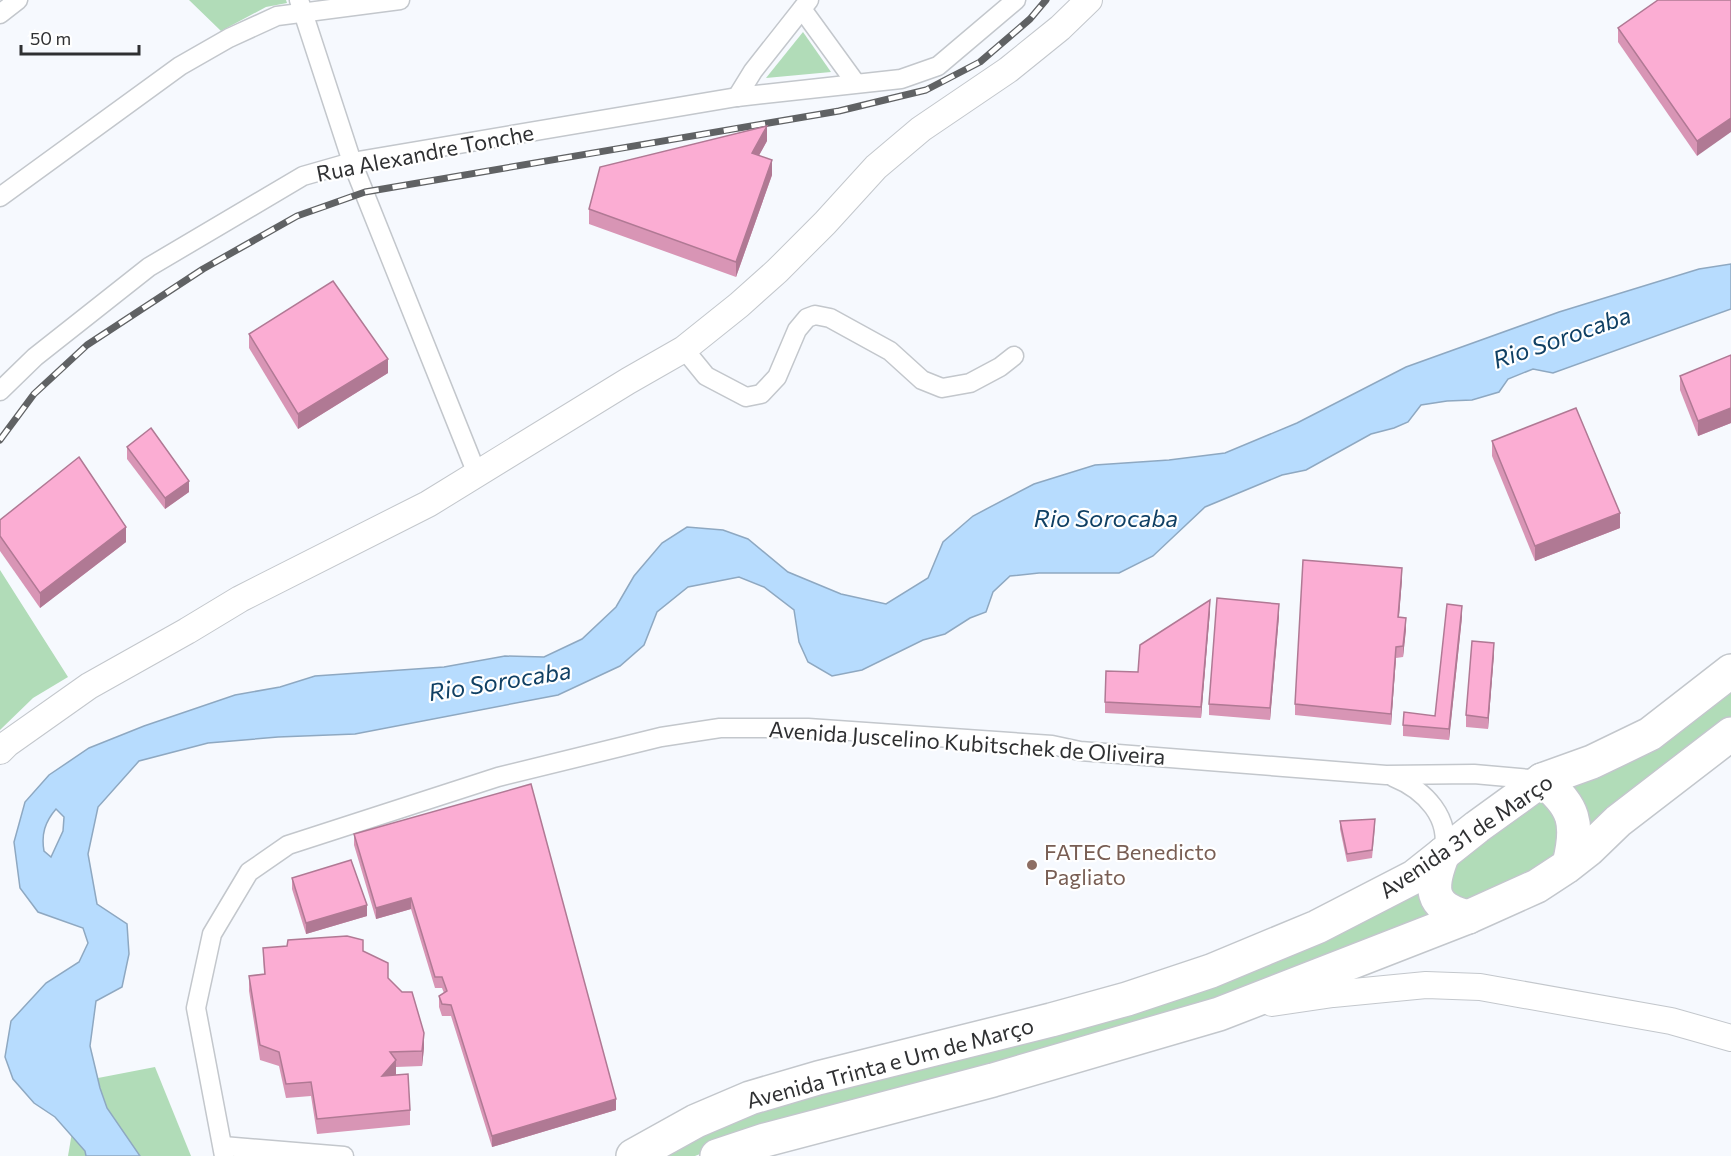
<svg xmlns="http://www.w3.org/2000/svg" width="1731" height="1156" viewBox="0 0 1731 1156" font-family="Commissioner,sans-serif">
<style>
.green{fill:#b1dcb8}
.water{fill:#b7dcfe;stroke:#8ea8c1;stroke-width:1.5;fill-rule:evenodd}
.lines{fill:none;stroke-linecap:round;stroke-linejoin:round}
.street-casing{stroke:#c3c7cc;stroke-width:21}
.secondary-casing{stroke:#c3c7cc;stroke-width:28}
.highway-casing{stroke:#c3c7cc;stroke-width:36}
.street{stroke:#fff;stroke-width:18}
.secondary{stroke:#fff;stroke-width:26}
.highway{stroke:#fff;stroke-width:33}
.rail-casing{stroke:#606264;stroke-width:7}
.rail{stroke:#fff;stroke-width:4.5;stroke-dasharray:14;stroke-linecap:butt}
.wall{fill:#d895b5}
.shaded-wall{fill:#b07994}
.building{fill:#fbadd3;stroke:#b07994;stroke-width:1.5}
.education-dot{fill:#8d6e63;stroke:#fff;stroke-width:2}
.labels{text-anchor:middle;stroke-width:4.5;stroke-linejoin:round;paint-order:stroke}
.street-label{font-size:22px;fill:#2f3032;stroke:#fff}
.education-label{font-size:22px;fill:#785e54;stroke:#fff;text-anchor:start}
.water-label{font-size:24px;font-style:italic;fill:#104064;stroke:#fff}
</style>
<rect width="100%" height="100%" fill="#f6f9fe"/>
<!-- green -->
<g class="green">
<path d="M189 0H286L287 3 266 7 221 31Z"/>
<path d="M803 32 831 72 766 78Z"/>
<path d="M0 570 68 677 33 698 0 730Z"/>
<path d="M1731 688V721L1585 837 1559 785Z"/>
<path d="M1542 801 1563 822 1555 856 1519 879 1459 905 1443 877 1448 869 1532 802Z"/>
<path d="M1424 879 1436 912 1237 998 710 1150 695 1156H647L699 1128 1050 1031Z"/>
<path d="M155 1067 191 1156H68L77 1103 98 1078Z"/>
</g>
<!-- water -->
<path class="water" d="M1731 264V309L1553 373 1533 369 1508 379 1499 392 1472 400 1447 401 1421 405 1408 422 1394 428 1371 434 1306 470 1282 475 1205 507 1153 556 1119 573H1039L1010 576 993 592 986 612 970 618 945 634 923 640 862 670 832 676 808 662 799 642 794 610 764 587 739 577 688 587 657 612 644 645 620 666 558 695 355 734 278 737 208 743 139 761 98 807 88 854 97 904 127 924 129 954 122 987 96 1001 90 1046 100 1088 107 1108 140 1156H86L85 1151 55 1117 34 1103 13 1079 5 1057 11 1021 46 983 79 962 88 943 83 928 38 912 20 888 14 842 25 802 49 775 89 748 144 726 235 695 280 687 315 676 444 667 505 656 544 657 582 639 616 607 634 576 662 543 687 527 723 530 748 539 788 572 841 594 886 604 928 578 943 542 973 516 1034 484 1095 465 1169 460 1225 453 1297 423 1406 367 1559 312 1699 269ZM56 809 64 817 63 831 51 857 44 851C41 834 45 822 56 809Z"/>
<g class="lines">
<defs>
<g id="street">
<path d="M299 0 352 162 477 474"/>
<path d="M802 9 855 82"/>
<path d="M0 14 18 0"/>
<path d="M737 97 753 71 809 0"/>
<path d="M0 197 180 66 229 38 277 16 400 0"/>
<path d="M684 349 706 376 746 397 761 394 777 377 797 330 807 318 815 315 830 318 890 351 922 380 942 388 970 383 1000 367 1014 356"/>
<path d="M0 391 35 357 149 267 303 176 352 162 737 97 901 79 938 66 1016 0"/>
<path d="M1393 777C1425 790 1452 818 1443 854"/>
<path d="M223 1146 344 1156"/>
<path d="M224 1156 196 1008 212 934 249 872 288 845 498 777 661 737 720 728H808L1052 745 1080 751 1386 775 1474 774 1541 780"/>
</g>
<g id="secondary">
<path d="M0 751 7 744 89 686 187 631 240 599 428 504 628 381 684 349 739 305 777 271 825 223 876 167 921 129 1008 70 1060 28 1089 0"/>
<path d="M1272 1003 1333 994 1426 985 1480 987 1671 1021 1731 1038"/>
</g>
<g id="highway">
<path d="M1542 780C1575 806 1579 824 1569 864"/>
<path d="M1443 854C1430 887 1428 907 1468 917"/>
<path d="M633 1156 696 1121 750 1098 818 1078 1051 1020 1127 999 1211 971 1317 927 1414 877 1477 827 1542 780 1592 762 1650 734 1731 671"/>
<path d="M717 1156 765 1140 993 1080 1219 1014 1468 917 1537 886 1566 867 1589 849 1618 821 1731 734"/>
</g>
</defs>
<!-- street casing -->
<use href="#street" class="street-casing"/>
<!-- secondary casing -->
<use href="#secondary" class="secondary-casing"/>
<!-- highway casing -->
<use href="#highway" class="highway-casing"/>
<!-- street -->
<use href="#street" class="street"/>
<!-- secondary -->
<use href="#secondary" class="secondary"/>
<!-- highway -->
<use href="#highway" class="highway"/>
<defs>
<path id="rail" d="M0 440 34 394 87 345 203 269 297 216 365 192 839 111 926 90 980 62 1030 19 1046 0"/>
</defs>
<!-- rail casing -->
<use href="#rail" class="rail-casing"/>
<!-- rail -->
<use href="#rail" class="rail"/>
</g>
<!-- wall -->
<g class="wall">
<path d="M1731 0 1697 156 1618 42V28Z"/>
<path d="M767 141 759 155 772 175 736 277 589 224V209Z"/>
<path d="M249 334 388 373 298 429 249 348Z"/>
<path d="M1731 355V423L1698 436 1680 390V376Z"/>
<path d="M1492 441 1620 528 1535 561 1492 456Z"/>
<path d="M127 447 189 492 165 509 127 459Z"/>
<path d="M0 520 126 542 40 608 0 551Z"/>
<path d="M1402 579 1399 617 1406 629 1403 657 1396 658 1391 725 1295 715V704Z"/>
<path d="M1210 611 1201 718 1105 713V702Z"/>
<path d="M1279 616 1270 720 1209 715V704Z"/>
<path d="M1462 617 1449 740 1403 736V725L1435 716Z"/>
<path d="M1494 654 1488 729 1466 727V715Z"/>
<path d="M1340 821 1375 827 1372 858 1347 862 1340 829Z"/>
<path d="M354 834 616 1110 492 1147 451 1016H442L439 1007V996L444 993 442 988H435L411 909 376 919 354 845Z"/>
<path d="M292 878 367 916 306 934 292 889Z"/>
<path d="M263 948 363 951 388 978 424 1048 422 1066 396 1067V1075L410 1110V1125L317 1134 311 1096 286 1098 279 1066 260 1060 249 991V976L264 974Z"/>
</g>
<!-- shaded-wall -->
<g class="shaded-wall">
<path d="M1731 118V132L1697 156V141Z"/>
<path d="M767 126V141L752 168V153Z"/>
<path d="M772 160V175L736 277V262Z"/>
<path d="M388 359V373L298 429V414Z"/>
<path d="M1731 408V423L1698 436V421Z"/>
<path d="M189 481V492L165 509V498Z"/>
<path d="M1620 513V528L1535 561V546Z"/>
<path d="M126 527V542L40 608V593Z"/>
<path d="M1402 568V579L1398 628V617Z"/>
<path d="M1210 600V611L1201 718V707Z"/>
<path d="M1279 604V616L1270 720V708Z"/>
<path d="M1462 606V617L1449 740V729Z"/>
<path d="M1406 618V629L1403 657V646Z"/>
<path d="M1494 643V654L1488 729V718Z"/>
<path d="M1396 647V658L1391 725V714Z"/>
<path d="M411 898V909L376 919V908Z"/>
<path d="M367 905V916L306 934V923Z"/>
<path d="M424 1033V1048L422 1066V1051Z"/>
<path d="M396 1060V1075L382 1076Z"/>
<path d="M616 1099V1110L492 1147V1136Z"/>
</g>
<!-- building -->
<g class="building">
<path d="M1658 0H1731V118L1697 141 1618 28Z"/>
<path d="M767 126 752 153 772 160 736 262 589 209 600 167Z"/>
<path d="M333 281 388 359 298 414 249 334Z"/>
<path d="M1731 355V408L1698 421 1680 376Z"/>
<path d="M1576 408 1620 513 1535 546 1492 441Z"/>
<path d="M151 428 189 481 165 498 127 447Z"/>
<path d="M79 457 126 527 40 593 0 536V520Z"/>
<path d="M1303 560 1402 568 1398 617 1406 618 1403 646 1396 647 1391 714 1295 704Z"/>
<path d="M1217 598 1279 604 1270 708 1209 704Z"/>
<path d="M1210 600 1201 707 1105 702 1106 671 1138 672 1140 645Z"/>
<path d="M1447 604 1462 606 1449 729 1403 725 1404 712 1435 716Z"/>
<path d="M1472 641 1494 643 1488 718 1466 715Z"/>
<path d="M531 784 616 1099 492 1136 451 1005 442 1004 439 996 447 991 442 977H435L411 898 376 908 354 834Z"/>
<path d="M1375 819 1372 850 1347 854 1340 821Z"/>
<path d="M351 860 367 905 306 923 292 878Z"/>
<path d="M347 936 363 940V951L388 963V978L402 992H412L424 1033 422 1051 390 1052 396 1060 382 1076 408 1074 410 1110 317 1119 311 1082 286 1084 279 1052 260 1045 249 976 265 974 263 948 287 946 288 940Z"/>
</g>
<!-- markers -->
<circle class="education-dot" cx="1032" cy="865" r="6"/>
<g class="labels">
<!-- street labels -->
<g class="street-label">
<text transform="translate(425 153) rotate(-11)" y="8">Rua Alexandre Tonche</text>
<text transform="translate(967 743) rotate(4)" y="8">Avenida Juscelino Kubitschek de Oliveira</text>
<text transform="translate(1466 836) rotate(-34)" y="8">Avenida 31 de Março</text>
<text transform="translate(890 1063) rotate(-15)" y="8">Avenida Trinta e Um de Março</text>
</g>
<!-- education labels -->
<g class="education-label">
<text x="1044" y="860">FATEC Benedicto<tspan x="1044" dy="25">Pagliato</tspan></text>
</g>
<!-- water labels -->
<g class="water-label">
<text transform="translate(1562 338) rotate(-19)" y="8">Rio Sorocaba</text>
<text x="1106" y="527">Rio Sorocaba</text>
<text transform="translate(500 682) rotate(-9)" y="8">Rio Sorocaba</text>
</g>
</g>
<!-- scale -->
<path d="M21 45v9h118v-9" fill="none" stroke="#2f3032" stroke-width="3"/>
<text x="30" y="45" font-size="18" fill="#2f3032" stroke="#ffffff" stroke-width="4.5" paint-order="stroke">50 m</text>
</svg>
